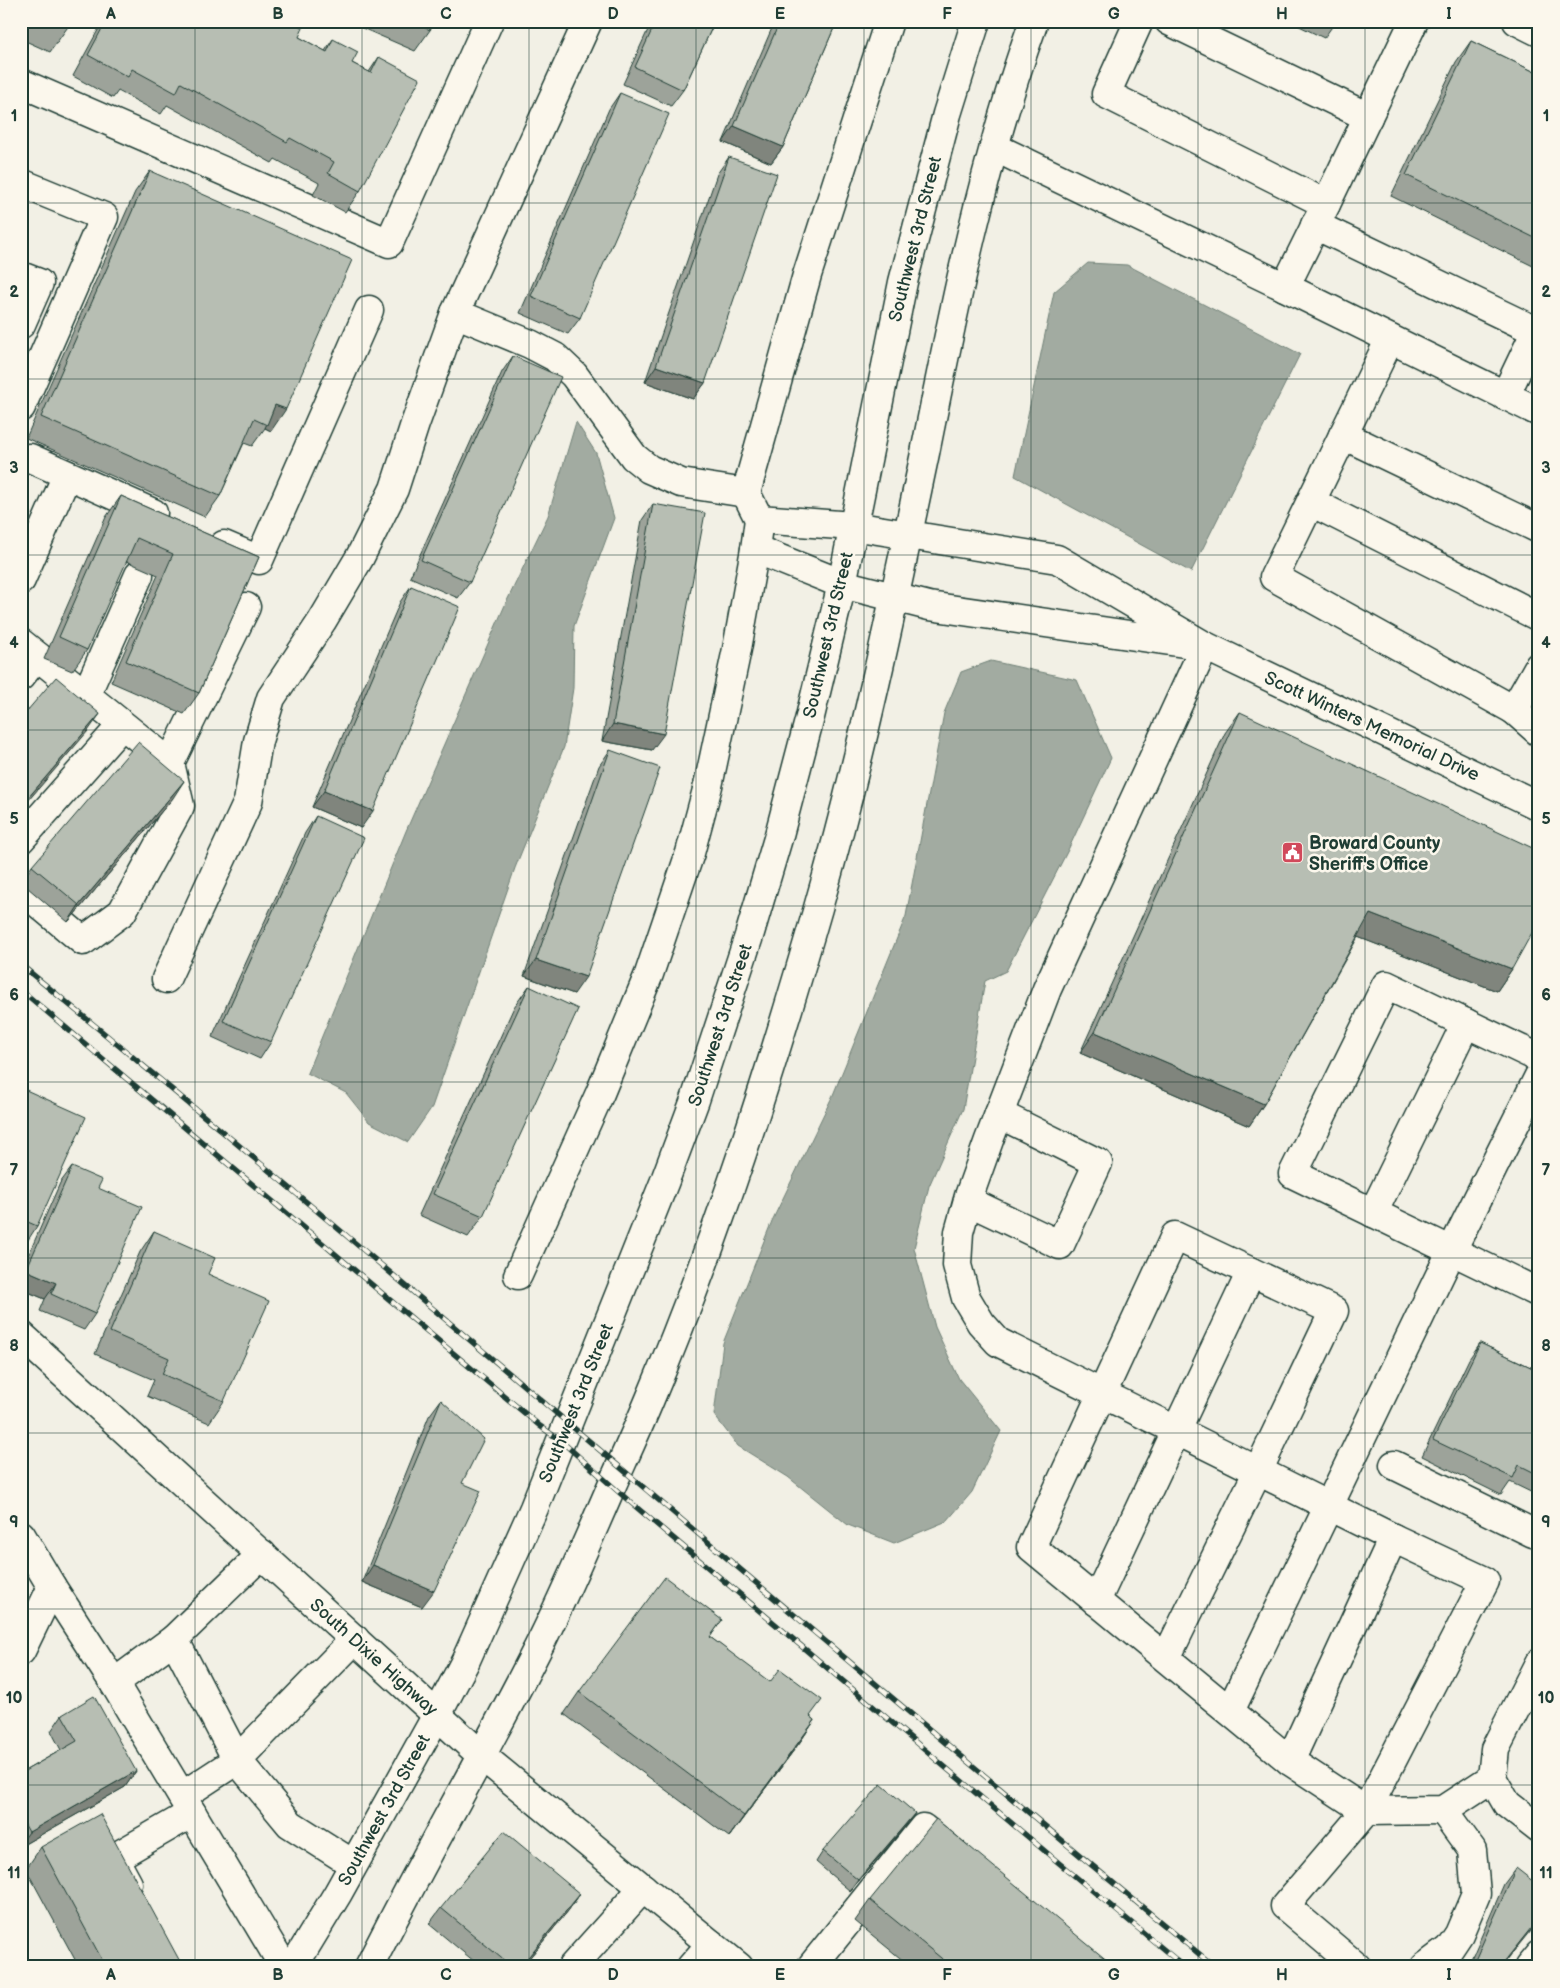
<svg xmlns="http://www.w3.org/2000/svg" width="1560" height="1988" viewBox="0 0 1560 1988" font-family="'Balsamiq Sans',sans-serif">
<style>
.water{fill:#a2aba1;stroke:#6e7f75}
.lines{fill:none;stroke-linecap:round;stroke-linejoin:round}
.minor-casing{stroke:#1f3d34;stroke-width:31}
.major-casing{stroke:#1f3d34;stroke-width:31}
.minor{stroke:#fbf7ec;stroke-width:28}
.major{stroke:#fbf7ec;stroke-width:28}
.rail-casing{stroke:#1f3d34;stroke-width:5.5}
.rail{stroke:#fbf7ec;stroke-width:4;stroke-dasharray:11;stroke-linecap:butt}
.wall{fill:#9da39a;stroke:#1f3d34}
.shaded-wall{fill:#80857d;stroke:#1f3d34}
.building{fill:#b7beb3;stroke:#1f3d34}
.grid{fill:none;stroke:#1f3d34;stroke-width:1;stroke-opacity:0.55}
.labels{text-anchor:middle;stroke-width:5;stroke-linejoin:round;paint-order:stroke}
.street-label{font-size:18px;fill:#1f3d34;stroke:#fbf7ec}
.poi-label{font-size:18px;font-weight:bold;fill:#1f3d34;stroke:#fbf7ec;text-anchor:start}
.neatline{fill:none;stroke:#1f3d34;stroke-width:2}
.grid-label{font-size:16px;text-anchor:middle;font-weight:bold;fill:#1f3d34}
</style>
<rect width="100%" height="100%" fill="#f2f0e5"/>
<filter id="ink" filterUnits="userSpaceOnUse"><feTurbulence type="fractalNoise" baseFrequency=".02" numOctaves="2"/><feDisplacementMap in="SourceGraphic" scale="10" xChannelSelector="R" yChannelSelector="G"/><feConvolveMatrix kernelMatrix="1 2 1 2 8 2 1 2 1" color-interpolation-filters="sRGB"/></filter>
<g filter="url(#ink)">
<!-- water -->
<g class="water">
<path d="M1088 263 1127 265 1300 354 1191 572 1015 476 1054 292Z"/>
<path d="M576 422 596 453 614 518 574 626 573 688 564 747 515 868 432 1107 408 1142 369 1122 346 1093 307 1073 406 831 505 605 548 516Z"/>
<path d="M991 661 1077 680 1111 758 1068 850 1006 971 985 981 963 1109 929 1186 914 1248 935 1327 959 1379 1001 1431 972 1492 947 1521 894 1543 848 1525 788 1477 738 1446 714 1415 723 1343 772 1221 833 1095 906 916 944 713 961 672Z"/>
</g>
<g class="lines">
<defs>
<g id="minor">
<path d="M588 21 455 313 530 344 555 357 574 375 634 457 649 469 681 483 746 493"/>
<path d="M1139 21 1106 94 1326 204 1414 21"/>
<path d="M1169 21 1368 117"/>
<path d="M1517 21 1539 32"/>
<path d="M21 83 389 243 489 21"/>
<path d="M994 147 1285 287 1326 204"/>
<path d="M21 183 104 217 21 407"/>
<path d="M1315 225 1536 331 1539 326"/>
<path d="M21 276 39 283 21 324"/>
<path d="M1285 287 1539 412"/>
<path d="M1390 339 1274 577 1514 710 1539 666"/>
<path d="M1505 396 1536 331"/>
<path d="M1343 435 1539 529"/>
<path d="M21 459 30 458 153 513"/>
<path d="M1311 502 1539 617"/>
<path d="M759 519 853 526 1057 559 1205 646 1539 806"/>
<path d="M224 545 259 560 369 310"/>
<path d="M755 549 842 584 929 606 1191 644"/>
<path d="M21 580 67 475"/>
<path d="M21 643 170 763"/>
<path d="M1205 646 1047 989 989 1140 969 1196 959 1232 957 1265 966 1298 981 1323 998 1342 1393 1538 1290 1761"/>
<path d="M21 676 37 656"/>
<path d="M86 695 139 575"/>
<path d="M1514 710 1539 732"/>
<path d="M21 839 122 725"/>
<path d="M21 889 83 941 122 912 180 806 170 763 246 607"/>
<path d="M166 979 248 802 258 741 271 698 322 621 360 557 394 489 415 424 455 313"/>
<path d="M1539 1058 1386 985 1293 1174 1539 1293"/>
<path d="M968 1201 1060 1245 1098 1163 999 1114"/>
<path d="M1373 1213 1466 1023"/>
<path d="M518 1275 600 1093 649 974 690 853 708 786 737 649 755 549 759 519 746 493 807 275 889 21"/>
<path d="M1394 1465 1533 1533 1539 1531"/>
<path d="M1096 1601 1251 1272"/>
<path d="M174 1639 262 1554"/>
<path d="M21 1651 52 1587"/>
<path d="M1166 1658 1258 1471 1334 1311 1175 1236 1031 1547 1290 1761 1366 1811 1443 1810 1492 1778"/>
<path d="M114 1683 174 1639 237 1760 290 1824 353 1864"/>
<path d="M1230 1711 1452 1250 1539 1076"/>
<path d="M1492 1778 1495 1749 1539 1663"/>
<path d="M1492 1778 1507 1804 1539 1829"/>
<path d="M182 1796 237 1760 355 1639"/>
<path d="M128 1884 114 1858 192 1813"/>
<path d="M293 1967 338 1893 437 1715 465 1662 534 1508 664 1183 695 1100 749 936 779 835 810 717 842 584 903 282 947 114 976 21"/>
<path d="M369 1967C425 1855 488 1748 544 1636 568 1587 590 1536 612 1485 625 1456 638 1428 650 1399 717 1240 770 1074 818 908 861 759 893 606 925 453 954 307 983 162 1034 21"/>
<path d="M572 1967 643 1888"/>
<path d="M691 1967 711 1944"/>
<path d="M811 1967 923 1828 956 1855"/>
<path d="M1357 1967 1285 1906 1366 1811 1485 1581 1393 1538"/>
<path d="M1425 1967 1449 1949 1459 1934 1476 1894 1472 1850 1443 1810"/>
<path d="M1529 1967 1539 1955"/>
</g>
<g id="major">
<path d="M21 1335 482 1756 739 1967"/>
<path d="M21 1535 52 1587 114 1683 284 1967"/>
</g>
</defs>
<!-- minor casing -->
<use href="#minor" class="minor-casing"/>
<!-- major casing -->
<use href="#major" class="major-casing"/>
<!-- minor -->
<use href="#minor" class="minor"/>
<!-- major -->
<use href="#major" class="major"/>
<defs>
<g id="rail">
<path d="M21 965C423 1294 813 1637 1215 1967"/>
<path d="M21 990 540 1426 561 1441 629 1501 1059 1863 1185 1967"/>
</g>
</defs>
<!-- rail casing -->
<use href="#rail" class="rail-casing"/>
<!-- rail -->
<use href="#rail" class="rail"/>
</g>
<!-- wall -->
<g class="wall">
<path d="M21 21H72L50 52 21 39Z"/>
<path d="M103 21H290L299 37 325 51 333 39 352 63 369 72 379 57 360 191 345 212 313 195 319 183 275 159 272 163 167 105 161 114 118 91 113 98 73 76Z"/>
<path d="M346 21H434L430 30 415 51Z"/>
<path d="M652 21H715L683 90 671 106 623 84Z"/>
<path d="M775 21H837L783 147 771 163 723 142Z"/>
<path d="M1289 21H1336L1324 38Z"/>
<path d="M1471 41 1539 74V258L1533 266 1391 196 1456 62Z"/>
<path d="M620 93 580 318 568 334 520 313 609 109Z"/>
<path d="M729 157 705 383 693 399 645 382 717 174Z"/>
<path d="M150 171 271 431 265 428 252 446 244 443 220 496 205 517 26 438 135 192Z"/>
<path d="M513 356 470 582 458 598 410 577 502 372Z"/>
<path d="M121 496 259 557 199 693 184 714 111 682 158 575 126 561 87 650 72 671 44 659 106 517Z"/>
<path d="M653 504 652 750 602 741 642 520Z"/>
<path d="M411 586 361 828 312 807 400 602Z"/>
<path d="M1240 712 1512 969 1497 991 1358 937 1264 1104 1249 1126 1080 1053 1225 733Z"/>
<path d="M610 750 574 994 524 976 599 766Z"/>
<path d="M173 798 68 922 21 882 32 866Z"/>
<path d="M316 816 271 1042 260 1059 212 1037 305 833Z"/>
<path d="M529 986 483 1216 468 1237 419 1215 514 1007Z"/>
<path d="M26 1090 37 1226 26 1243 21 1241V1097Z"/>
<path d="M72 1167 98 1188 95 1314 84 1330 40 1311 45 1299 21 1289V1272L60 1183Z"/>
<path d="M154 1231 208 1274 224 1401 209 1423 147 1396 154 1380 95 1354 140 1252Z"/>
<path d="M1480 1343 1539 1371V1496L1510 1482 1501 1495 1422 1456 1469 1359Z"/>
<path d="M441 1400 422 1607 362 1582 429 1416Z"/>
<path d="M722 1620 710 1637 815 1720 800 1742 729 1837 564 1714 579 1692Z"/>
<path d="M62 1715 136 1771 125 1787 21 1846V1773L61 1750 51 1731Z"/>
<path d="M915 1813 907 1824 850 1891 816 1862 823 1851Z"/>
<path d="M41 1847 183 1967H79L26 1869Z"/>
<path d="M1516 1868 1501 1967H1468L1504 1884Z"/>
<path d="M580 1894 568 1911 522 1967H481L429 1924 441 1908Z"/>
<path d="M870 1900 1115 1967H911L855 1921Z"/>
</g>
<!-- shaded-wall -->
<g class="shaded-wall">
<path d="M734 126 783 147 771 163 723 142Z"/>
<path d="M656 366 705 383 693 399 645 382Z"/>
<path d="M275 405 286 409 271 431 265 428Z"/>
<path d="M100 714 88 731 21 809V806Z"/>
<path d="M613 724 664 734 652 750 602 741Z"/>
<path d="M184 781 173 798 68 922 79 905Z"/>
<path d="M324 791 373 811 361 828 312 807Z"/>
<path d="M1370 914 1512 969 1497 991 1355 936Z"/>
<path d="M536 960 586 977 574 994 524 976Z"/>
<path d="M1095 1032 1264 1104 1249 1126 1080 1053Z"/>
<path d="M26 1270 56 1283 45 1299 21 1289V1277Z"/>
<path d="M373 1565 434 1591 422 1607 362 1582Z"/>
<path d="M815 1720 800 1742 729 1837 744 1816Z"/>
<path d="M136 1771 125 1787 21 1846V1843L29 1832Z"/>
<path d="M915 1813 907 1824 850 1891 858 1880Z"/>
<path d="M580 1894 568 1911 522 1967H520Z"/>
<path d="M1539 1918V1920L1501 1967H1500Z"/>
</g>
<!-- building -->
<g class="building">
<path d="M106 21H290L303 28 299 37 327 52 333 39 358 52 352 63 371 73 379 57 420 79 360 191 328 173 334 162 290 138 287 142 181 83 176 93 132 69 128 77 88 55Z"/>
<path d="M410 21H434L430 30Z"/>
<path d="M656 21H715L683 90 635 67Z"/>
<path d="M780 21H837L783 147 734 126Z"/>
<path d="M1471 41 1539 74V240L1406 175Z"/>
<path d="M620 93 669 114 580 318 531 296Z"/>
<path d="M729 157 777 174 705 383 656 366Z"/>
<path d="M150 171 352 260 286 409 275 405 267 425 254 419 220 496 41 417Z"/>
<path d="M513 356 561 377 470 582 421 560Z"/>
<path d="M121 496 259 557 199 693 126 661 173 554 137 538 87 650 59 637Z"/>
<path d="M653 504 705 513 664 734 613 724Z"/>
<path d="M411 586 460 607 373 811 324 791Z"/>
<path d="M56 677 100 714 21 806V718Z"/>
<path d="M1240 712 1539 851V920L1512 969 1370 914 1264 1104 1095 1032Z"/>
<path d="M138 742 184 781 79 905 32 866Z"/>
<path d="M610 750 660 768 586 977 536 960Z"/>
<path d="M316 816 364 838 271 1042 223 1021Z"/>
<path d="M529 986 578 1009 483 1216 433 1194Z"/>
<path d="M26 1090 86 1117 37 1226 21 1219V1101Z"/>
<path d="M72 1167 102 1180 98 1188 142 1207 95 1314 51 1294 56 1283 26 1270Z"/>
<path d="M154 1231 215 1258 208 1274 269 1301 224 1401 162 1374 169 1358 110 1332Z"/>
<path d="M1480 1343 1539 1371V1475L1519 1465 1513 1478 1433 1440Z"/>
<path d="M441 1400 484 1439 462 1483 481 1491 434 1591 373 1565Z"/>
<path d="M665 1577 722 1620 710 1637 770 1682 780 1669 822 1700 810 1716 815 1720 744 1816 579 1692Z"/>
<path d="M94 1696 136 1771 29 1832 21 1818V1773L77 1741 62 1715Z"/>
<path d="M881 1784 915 1813 858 1880 823 1851Z"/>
<path d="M100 1814 183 1967H106L41 1847Z"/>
<path d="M936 1819 1115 1967H952L870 1900Z"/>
<path d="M504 1831 580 1894 520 1967H512L441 1908Z"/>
<path d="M1516 1868 1539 1886V1918L1500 1967H1472Z"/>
</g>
</g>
<!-- grid -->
<path class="grid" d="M195 21V1967M362 21V1967M529 21V1967M696 21V1967M864 21V1967M1031 21V1967M1198 21V1967M1365 21V1967M21 203H1539M21 379H1539M21 555H1539M21 730H1539M21 906H1539M21 1082H1539M21 1258H1539M21 1433H1539M21 1609H1539M21 1785H1539"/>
<!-- icons -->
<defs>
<symbol id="civic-square" viewBox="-11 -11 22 22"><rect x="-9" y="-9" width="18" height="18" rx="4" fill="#d1495b" stroke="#fbf7ec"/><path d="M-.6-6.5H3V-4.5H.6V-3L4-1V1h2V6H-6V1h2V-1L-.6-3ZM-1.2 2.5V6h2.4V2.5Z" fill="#fff"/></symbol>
</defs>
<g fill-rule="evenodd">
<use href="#civic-square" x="1280" y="840" width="25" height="25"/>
</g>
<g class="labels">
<!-- street labels -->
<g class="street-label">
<text transform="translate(915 239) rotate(-76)" y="6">Southwest 3rd Street</text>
<text transform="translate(828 635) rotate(-77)" y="6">Southwest 3rd Street</text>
<text transform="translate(1372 726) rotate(25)" y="6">Scott Winters Memorial Drive</text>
<text transform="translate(720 1025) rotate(-72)" y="6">Southwest 3rd Street</text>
<text transform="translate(576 1403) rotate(-68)" y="6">Southwest 3rd Street</text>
<text transform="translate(374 1657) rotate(42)" y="6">South Dixie Highway</text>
<text transform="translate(384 1810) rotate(-61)" y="6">Southwest 3rd Street</text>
</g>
<!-- poi labels -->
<g class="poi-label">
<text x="1309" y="849">Broward County<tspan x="1309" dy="21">Sheriff's Office</tspan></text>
</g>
</g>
<!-- margin -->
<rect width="1560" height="1988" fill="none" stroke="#fbf7ec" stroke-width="55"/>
<rect x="28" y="28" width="1504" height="1932" class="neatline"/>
<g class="grid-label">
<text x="111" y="19">A</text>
<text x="278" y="19">B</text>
<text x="446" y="19">C</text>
<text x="613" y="19">D</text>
<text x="780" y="19">E</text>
<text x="947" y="19">F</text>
<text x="1114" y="19">G</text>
<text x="1282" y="19">H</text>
<text x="1449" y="19">I</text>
<text x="14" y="121">1</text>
<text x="1546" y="121">1</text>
<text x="14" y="297">2</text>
<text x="1546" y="297">2</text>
<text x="14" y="473">3</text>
<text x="1546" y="473">3</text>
<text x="14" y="648">4</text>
<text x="1546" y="648">4</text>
<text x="14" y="824">5</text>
<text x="1546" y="824">5</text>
<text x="14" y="1000">6</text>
<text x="1546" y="1000">6</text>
<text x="14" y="1175">7</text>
<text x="1546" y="1175">7</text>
<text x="14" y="1351">8</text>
<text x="1546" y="1351">8</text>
<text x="14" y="1527">9</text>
<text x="1546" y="1527">9</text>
<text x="14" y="1703">10</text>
<text x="1546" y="1703">10</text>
<text x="14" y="1878">11</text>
<text x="1546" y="1878">11</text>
<text x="111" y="1980">A</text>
<text x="278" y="1980">B</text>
<text x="446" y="1980">C</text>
<text x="613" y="1980">D</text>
<text x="780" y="1980">E</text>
<text x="947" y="1980">F</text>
<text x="1114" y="1980">G</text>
<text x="1282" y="1980">H</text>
<text x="1449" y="1980">I</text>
</g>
</svg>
